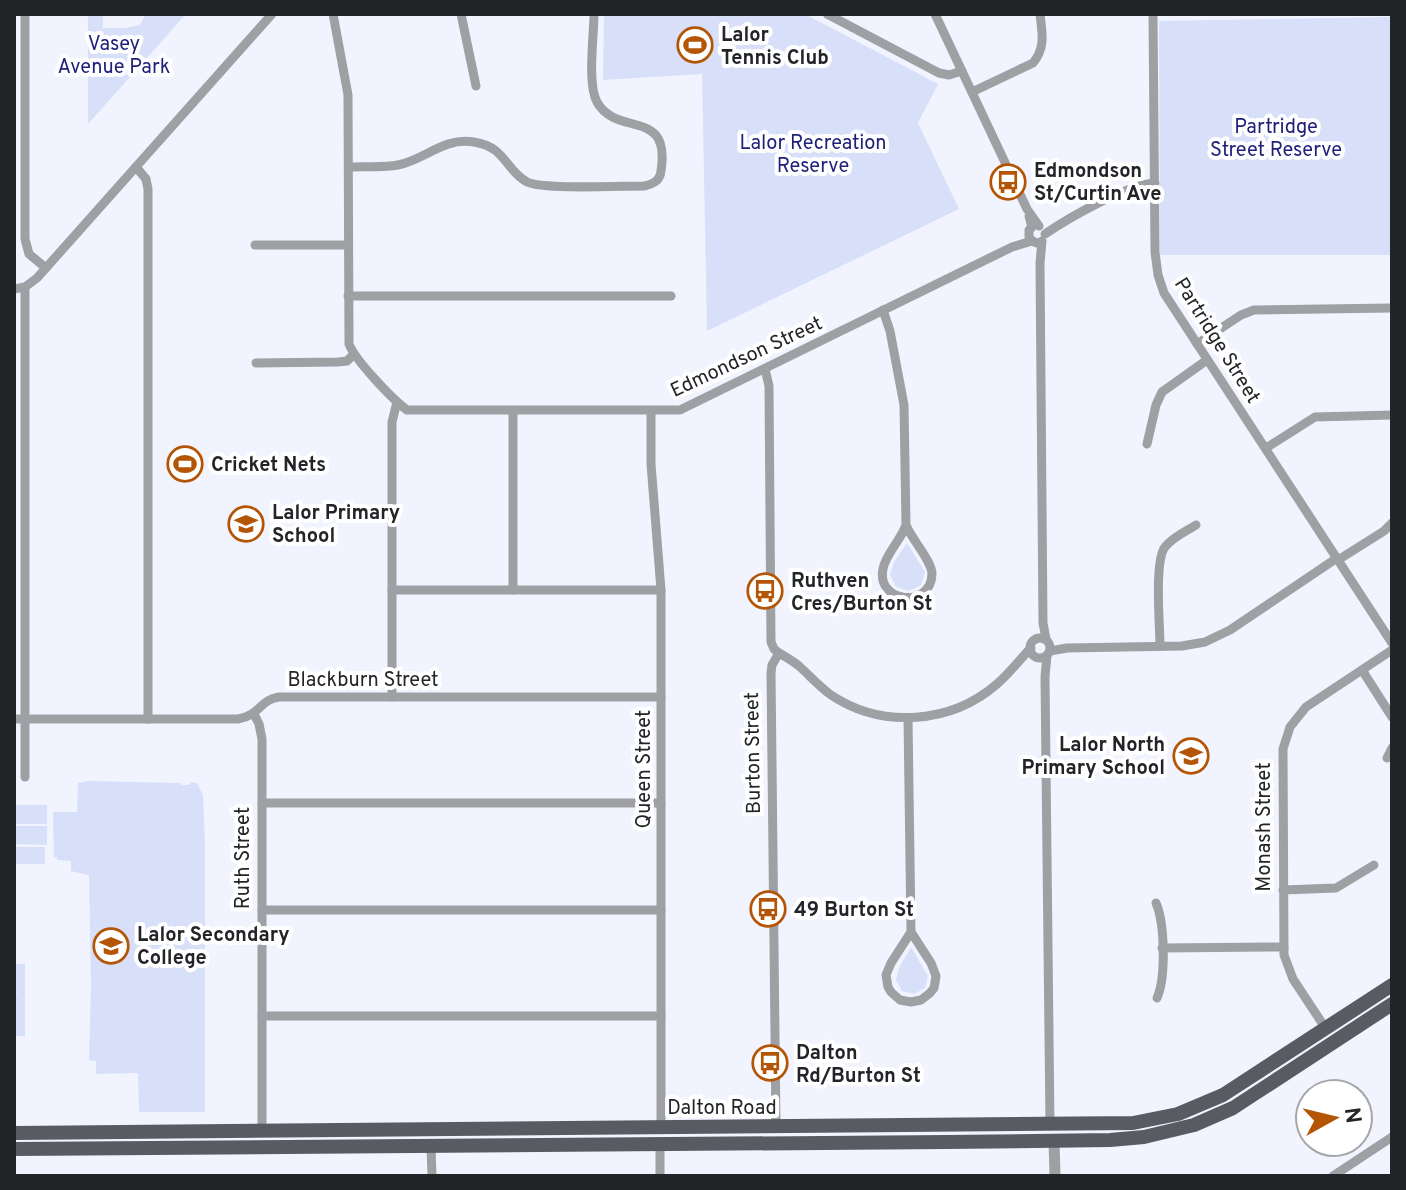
<svg xmlns="http://www.w3.org/2000/svg" width="1406" height="1190" viewBox="0 0 1406 1190" font-family="Overpass,sans-serif">
<style>
.green{fill:#d8dff9}
.lines{fill:none;stroke-linecap:round;stroke-linejoin:round}
.minor{stroke:#9ea0a4;stroke-width:9}
.tertiary{stroke:#9ea0a4;stroke-width:11}
.primary{stroke:#585b62;stroke-width:14}
.labels{text-anchor:middle;stroke-width:8;stroke-linejoin:round;paint-order:stroke}
.poi-label{font-size:20px;font-weight:bold;fill:#232428;stroke:#fff;text-anchor:start}
.park-label{font-size:20px;fill:#1f207a;stroke:#fff}
.street-label{font-size:20px;fill:#232428;stroke:#fff}
</style>
<rect width="100%" height="100%" fill="#f1f4ff"/>
<!-- green -->
<g class="green">
<path d="M88 14H103V28H124L140 25 146 14H186L88 124Z"/>
<path d="M604 14H805L938 84 918 123 959 209 707 331 702 70 701 74 603 80Z"/>
<path d="M1392 17V255H1160L1159 21Z"/>
<path d="M907 543 925 572 921 585 909 591 896 587 890 575 894 562Z"/>
<path d="M88 781 180 783 182 785H189L191 782 197 783 203 795 205 842V1112H139L138 1073 96 1074V1061L89 1060 91 984 89 875 71 871V861L57 860V857H54L53 812H77L78 783Z"/>
<rect x="14" y="805" width="33" height="19"/>
<path d="M14 826H47V845L14 844Z"/>
<rect x="14" y="847" width="31" height="17"/>
<path d="M911 947 928 976 925 988 914 994 902 991 896 980 899 968Z"/>
<path d="M14 964H25V999L21 1000H25V1036H14Z"/>
</g>
<g class="lines">
<!-- minor -->
<g class="minor">
<path d="M25 14V239L29 254 46 268"/>
<path d="M333 14 348 95 349 344C355 360 392 399 407 410H680L1012 247 1032 241"/>
<path d="M461 14 476 86"/>
<path d="M827 14 939 73 949 75 962 71"/>
<path d="M935 14 1027 209 1039 226"/>
<path d="M1153 14 1155 252 1158 275 1164 293 1392 643"/>
<path d="M972 92 1033 63C1046 47 1042 33 1040 14"/>
<path d="M136 167 146 179 148 189V719"/>
<path d="M349 167C365 166 383 168 398 165 425 160 443 137 474 142 506 147 505 170 527 182 544 190 621 186 644 186 653 184 660 181 661 171 671 107 617 138 597 102 587 84 594 35 594 14"/>
<path d="M1029 216 1032 227 1029 230V237L1032 241 1037 243"/>
<path d="M1045 234C1070 217 1126 185 1155 183"/>
<path d="M1042 241 1040 263 1043 623 1046 639"/>
<path d="M255 245H348"/>
<path d="M25 287V777"/>
<path d="M14 289 25 287 37 278 272 14"/>
<path d="M348 296H671"/>
<path d="M883 310 890 331 904 405 906 525C912 540 932 561 932 574 931 609 876 603 883 569 885 555 901 540 906 525"/>
<path d="M1197 344 1241 315 1254 310 1392 308"/>
<path d="M256 363 338 362 347 361 354 354"/>
<path d="M765 369 769 386 771 642 774 649 779 653 772 665 771 673 776 1127"/>
<path d="M651 411V464L661 590V1128"/>
<path d="M1147 444 1156 405 1162 392 1207 360"/>
<path d="M1266 448 1315 417 1392 415"/>
<path d="M1338 560 1384 531 1392 523"/>
<path d="M392 590H661"/>
<path d="M513 590V411"/>
<circle cx="1040" cy="648" r="10"/>
<path d="M1160 646C1160 626 1154 561 1165 547 1173 537 1185 532 1196 525"/>
<path d="M1050 651 1067 648 1182 646 1205 642 1230 630 1337 558"/>
<path d="M779 653C786 657 793 661 799 666 810 676 819 686 831 695 882 729 951 724 997 684 1010 673 1019 660 1031 648"/>
<path d="M1047 655 1045 677 1050 1125"/>
<path d="M1362 670 1392 717"/>
<path d="M392 697V422L397 402"/>
<path d="M254 714 259 724 262 739V1131"/>
<path d="M908 718 911 932 931 963 936 976 934 988 930 993 921 1000 911 1002 900 1000 891 992 888 987 886 975 891 963 911 932"/>
<path d="M14 719H238C261 715 259 700 279 697H661"/>
<path d="M1387 758 1392 748"/>
<path d="M262 803H661"/>
<path d="M1283 890 1336 888 1374 865"/>
<path d="M1156 903C1165 924 1166 978 1157 998"/>
<path d="M262 910H661"/>
<path d="M1162 948 1284 947"/>
<path d="M262 1016H661"/>
<path d="M1326 1029 1293 979 1284 955 1283 749 1290 727 1306 707 1392 650"/>
<path d="M660 1144V1176"/>
<path d="M431 1147 432 1176"/>
<path d="M1333 1176 1392 1137"/>
</g>
<!-- tertiary -->
<path class="tertiary" d="M1054 1140 1055 1176"/>
<!-- primary -->
<g class="primary">
<path d="M14 1133 1133 1123 1178 1114 1223 1095 1392 985"/>
<path d="M14 1149 947 1142 1110 1140 1144 1137 1194 1125 1233 1108 1392 1004"/>
</g>
</g>
<!-- icons -->
<defs>
<symbol id="stadium-ring" viewBox="-11 -11 22 22"><circle r="9.5" fill="#fff" stroke="#b45506" stroke-width="1.5"/><path d="M0-5a6.5 5 0 1 0 0 10a6.5 5 0 1 0 0-10ZM-3.5-1.8h7v3.6h-7Z" fill="#b45506"/></symbol>
<symbol id="bus-ring" viewBox="-11 -11 22 22"><circle r="9.5" fill="#fff" stroke="#b45506" stroke-width="1.5"/><path d="M-5-6H5V4H4V6H2V4H-2V6H-4V4H-5ZM-3.5-4V0h7V-4ZM-3.5 1.2v1.5H-2V1.2ZM2 1.2v1.5H3.5V1.2Z" fill="#b45506"/></symbol>
<symbol id="school-ring" viewBox="-11 -11 22 22"><circle r="9.5" fill="#fff" stroke="#b45506" stroke-width="1.5"/><path d="M0-5L7-2L0 1L-7-2ZM-4 1L0 2.5L4 1V4Q0 6-4 4Z" fill="#b45506"/></symbol>
</defs>
<g fill-rule="evenodd">
<use href="#stadium-ring" x="675" y="25" width="40" height="40"/>
<use href="#bus-ring" x="988" y="162" width="40" height="40"/>
<use href="#stadium-ring" x="165" y="444" width="40" height="40"/>
<use href="#school-ring" x="226" y="504" width="40" height="40"/>
<use href="#bus-ring" x="745" y="571" width="40" height="40"/>
<use href="#school-ring" x="1171" y="736" width="40" height="40"/>
<use href="#bus-ring" x="748" y="889" width="40" height="40"/>
<use href="#school-ring" x="91" y="926" width="40" height="40"/>
<use href="#bus-ring" x="750" y="1043" width="40" height="40"/>
</g>
<g class="labels">
<!-- poi labels -->
<g class="poi-label">
<text x="721" y="41">Lalor<tspan x="721" dy="23">Tennis Club</tspan></text>
<text x="1034" y="177">Edmondson<tspan x="1034" dy="23">St/Curtin Ave</tspan></text>
<text x="211" y="471">Cricket Nets</text>
<text x="272" y="519">Lalor Primary<tspan x="272" dy="23">School</tspan></text>
<text x="791" y="587">Ruthven<tspan x="791" dy="23">Cres/Burton St</tspan></text>
<text x="1165" y="751" text-anchor="end">Lalor North<tspan x="1165" dy="23">Primary School</tspan></text>
<text x="794" y="916">49 Burton St</text>
<text x="137" y="941">Lalor Secondary<tspan x="137" dy="23">College</tspan></text>
<text x="796" y="1059">Dalton<tspan x="796" dy="23">Rd/Burton St</tspan></text>
</g>
<!-- park labels -->
<g class="park-label">
<text x="114" y="50">Vasey<tspan x="114" dy="23">Avenue Park</tspan></text>
<text x="1276" y="133">Partridge<tspan x="1276" dy="23">Street Reserve</tspan></text>
<text x="813" y="149">Lalor Recreation<tspan x="813" dy="23">Reserve</tspan></text>
</g>
<!-- street labels -->
<g class="street-label">
<text transform="translate(1218 340) rotate(58)" y="7">Partridge Street</text>
<text transform="translate(746 356) rotate(-25)" y="7">Edmondson Street</text>
<text x="363" y="686">Blackburn Street</text>
<text transform="translate(752 753) rotate(-91)" y="7">Burton Street</text>
<text transform="translate(643 769) rotate(-90)" y="7">Queen Street</text>
<text transform="translate(1263 827) rotate(-90)" y="7">Monash Street</text>
<text transform="translate(242 858) rotate(-90)" y="7">Ruth Street</text>
<text x="722" y="1114">Dalton Road</text>
</g>
</g>
<!-- border -->
<rect width="1406" height="1190" fill="none" stroke="#232428" stroke-width="32"/>
<!-- north arrow -->
<g transform="translate(1334 1118) rotate(82)"><circle r="38" fill="#ffffff" stroke="#a7a7a9" stroke-width="2"/>
<path d="M0-6L14 30L0 20L-14 30Z" fill="#b45506"/>
<text y="-12" font-size="22" font-weight="bold" text-anchor="middle" fill="#232428">N</text>
</g>
</svg>
